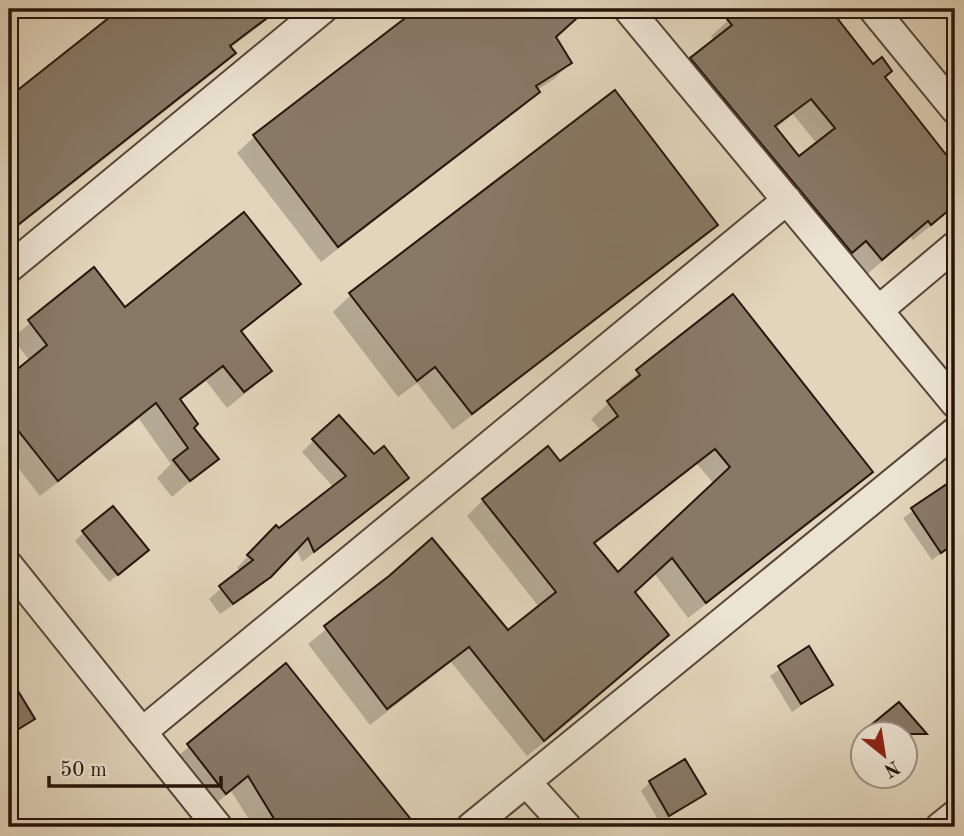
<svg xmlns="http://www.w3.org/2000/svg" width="964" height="836" viewBox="0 0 964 836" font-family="'Old Standard TT',serif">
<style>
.shadow{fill:#0003;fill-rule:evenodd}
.building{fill:#887967;stroke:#27150b;stroke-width:2;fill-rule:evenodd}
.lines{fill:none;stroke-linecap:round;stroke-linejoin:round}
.minor-casing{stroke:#564537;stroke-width:32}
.minor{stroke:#ece4d3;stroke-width:28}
</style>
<rect width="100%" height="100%" fill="#e2d5bb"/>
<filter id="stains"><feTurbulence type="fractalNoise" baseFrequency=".00286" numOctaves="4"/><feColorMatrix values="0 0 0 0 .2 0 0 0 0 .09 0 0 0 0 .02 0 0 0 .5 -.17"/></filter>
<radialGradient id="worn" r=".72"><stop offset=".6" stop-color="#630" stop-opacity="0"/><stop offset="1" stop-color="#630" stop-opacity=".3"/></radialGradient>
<!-- shadow -->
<g class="shadow">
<path d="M9 9H28L9 27Z"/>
<path d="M123 9H281L229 49 233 53 216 71 9 234V99Z"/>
<path d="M422 9H539L543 13 548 9H583L554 37 570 63 554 79 537 90 521 108 321 262 237 153 254 137Z"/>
<path d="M741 9H828L955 168V206L913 240 911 237 865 276 674 76 715 41 711 36ZM793 114 817 144 798 159 775 129Z"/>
<path d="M716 225 698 242 453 430 417 383 398 397 333 312 351 295Z"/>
<path d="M94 270 124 309 299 284 240 333 270 370 253 387 227 408 206 381 180 401 192 428 216 459 172 497 157 478 171 464 139 419 40 496 9 456V378L30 361 12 338Z"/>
<path d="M733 296 870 472 854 489 688 618 654 573 633 593 667 634 599 693 583 711 527 756 451 662 370 725 308 644 390 577 508 632 539 607 467 516 483 500 560 464 601 431 591 419 622 391 620 388ZM697 464 714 484 618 574 594 545Z"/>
<path d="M314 440 374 457 407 478 302 562 296 548 257 589 220 614 209 599 241 571 237 568 264 539 334 488 302 452Z"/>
<path d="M946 486 955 499V544L932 560 903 518Z"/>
<path d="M84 532 138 559 109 582 75 541Z"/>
<path d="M808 649 830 685 792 712 770 676Z"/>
<path d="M286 665 415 827H254L231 791 209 809 172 761Z"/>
<path d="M13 686 33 718 9 737V689Z"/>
<path d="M870 728 920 729 904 743V734H864Z"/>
<path d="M650 782 704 793 660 823 641 791Z"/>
</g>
<!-- building -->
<g class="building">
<path d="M120 9H279L230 46 236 53 9 232V97Z"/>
<path d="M417 9H587L556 37 572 63 536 86 540 92 338 247 253 135Z"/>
<path d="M738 9H830L873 64 882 57 892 71 885 77 955 166V205L931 225 928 221 882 260 866 241 852 253 690 58 732 25 726 18ZM811 99 835 128 799 156 775 126Z"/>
<path d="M615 90 718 225 472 414 435 367 417 381 349 293Z"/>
<path d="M244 212 301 284 241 331 272 371 244 392 223 366 180 399 198 424 194 428 219 459 190 481 173 460 188 448 156 403 58 481 9 419V376L47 345 28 320 94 267 125 307Z"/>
<path d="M733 294 873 472 706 603 672 558 635 592 669 635 544 741 469 647 387 709 324 626 389 576 432 538 508 630 556 592 482 499 548 446 560 461 618 416 607 401 640 375 636 370ZM715 449 730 467 618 572 594 543Z"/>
<path d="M339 415 374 454 384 446 409 478 314 552 308 538 271 577 233 604 219 586 253 560 247 555 276 525 279 528 346 476 312 439Z"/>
<path d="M947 484 955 496V543L941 553 911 508Z"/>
<path d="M113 506 149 550 118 575 82 531Z"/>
<path d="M809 646 833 685 801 704 778 666Z"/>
<path d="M286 663 417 827H279L248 776 226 794 187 744Z"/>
<path d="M9 676 35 719 9 735Z"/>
<path d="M899 702 927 734H860Z"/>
<path d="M685 759 706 794 669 816 649 781Z"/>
</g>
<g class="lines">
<defs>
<g id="minor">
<path d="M628 9 955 403"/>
<path d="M873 9 955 109"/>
<path d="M9 268 323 9"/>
<path d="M880 309 955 246"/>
<path d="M9 566 218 827"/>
<path d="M142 732 787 200"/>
<path d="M527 783 567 827"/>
<path d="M471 827 955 432"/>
<path d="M940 827 955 815"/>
</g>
</defs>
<!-- minor casing -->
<use href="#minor" class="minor-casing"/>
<!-- minor -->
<use href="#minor" class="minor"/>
</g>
<!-- margin -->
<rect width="964" height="836" fill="none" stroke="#e2d5bb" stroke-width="35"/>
<rect x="10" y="10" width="943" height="815" fill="none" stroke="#27150b" stroke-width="3.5"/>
<rect x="18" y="18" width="929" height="801" fill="none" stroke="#27150b" stroke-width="2"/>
<!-- north arrow -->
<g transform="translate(884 755) rotate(150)"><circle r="33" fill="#ece4d3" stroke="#9d9183" stroke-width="2"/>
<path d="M0-5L12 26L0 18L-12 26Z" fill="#8f2418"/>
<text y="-10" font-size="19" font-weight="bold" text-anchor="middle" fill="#27150b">N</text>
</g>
<!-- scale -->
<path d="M49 776v10h172v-10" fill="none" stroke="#27150b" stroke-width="3.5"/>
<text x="60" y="776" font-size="21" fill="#27150b" stroke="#ece4d3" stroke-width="5" paint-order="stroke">50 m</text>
<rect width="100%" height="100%" filter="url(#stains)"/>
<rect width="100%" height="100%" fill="url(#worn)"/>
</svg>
